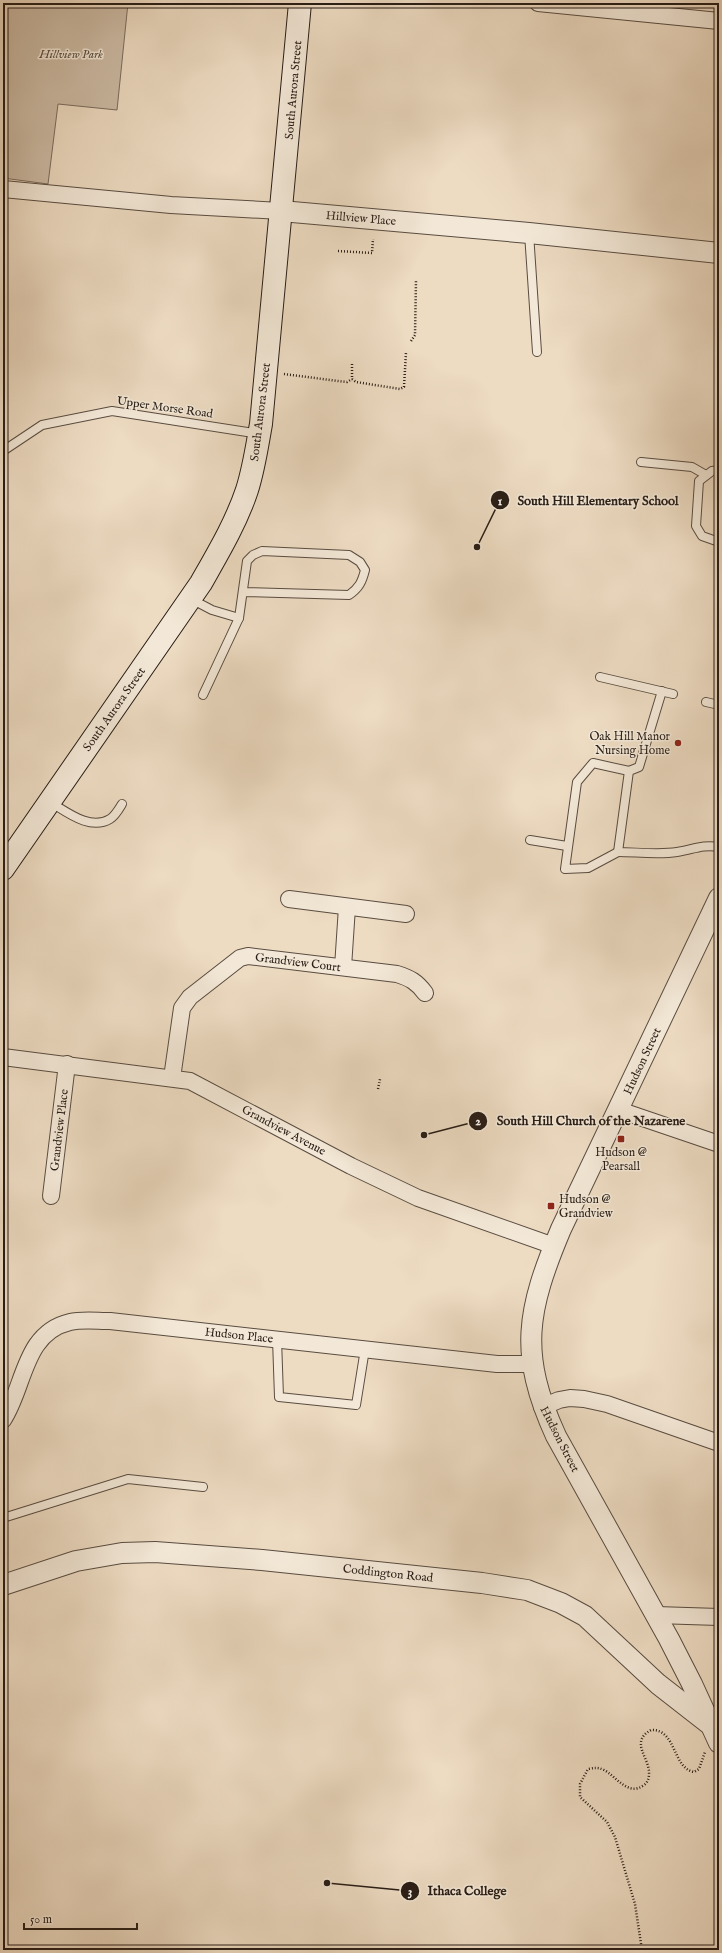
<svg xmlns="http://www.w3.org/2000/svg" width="722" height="1953" viewBox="0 0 722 1953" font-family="'IM FELL English',serif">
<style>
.green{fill:#ccbba5;stroke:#7a6c5e}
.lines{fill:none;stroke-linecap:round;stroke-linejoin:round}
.service-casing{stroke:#594c41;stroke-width:10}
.minor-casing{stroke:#594c41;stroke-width:18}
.tertiary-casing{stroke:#594c41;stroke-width:22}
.secondary-casing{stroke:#281d16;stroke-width:24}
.path{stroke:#281d16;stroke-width:2.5;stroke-dasharray:1 2;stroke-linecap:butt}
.service{stroke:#f3e8d7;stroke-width:8}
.minor{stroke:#f3e8d7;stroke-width:16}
.tertiary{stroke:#f3e8d7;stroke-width:20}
.secondary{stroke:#f3e8d7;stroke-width:22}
.poi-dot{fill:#8f2418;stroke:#f3e8d7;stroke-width:1.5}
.labels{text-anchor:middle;stroke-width:3;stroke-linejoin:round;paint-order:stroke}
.park-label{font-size:12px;font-style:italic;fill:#594c41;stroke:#f3e8d7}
.street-label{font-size:12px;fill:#281d16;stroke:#f3e8d7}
.poi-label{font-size:12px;fill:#281d16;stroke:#f3e8d7;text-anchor:end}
.leader{fill:none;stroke:#281d16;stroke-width:1.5}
.callout-dot{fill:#281d16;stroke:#f3e8d7;stroke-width:1.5}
.mark-label{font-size:12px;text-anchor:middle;font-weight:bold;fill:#fff}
.callout-label{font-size:13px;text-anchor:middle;font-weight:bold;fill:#281d16;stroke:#f3e8d7;stroke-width:3;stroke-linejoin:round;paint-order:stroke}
</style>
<rect width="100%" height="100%" fill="#eddbc2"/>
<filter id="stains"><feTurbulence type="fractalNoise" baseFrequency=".005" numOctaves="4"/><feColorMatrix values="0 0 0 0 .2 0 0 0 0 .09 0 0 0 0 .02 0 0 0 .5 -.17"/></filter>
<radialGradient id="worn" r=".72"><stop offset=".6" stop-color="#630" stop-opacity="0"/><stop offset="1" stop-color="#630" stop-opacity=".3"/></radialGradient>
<!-- green -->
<path class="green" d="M3 3H128L117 110 58 104 48 184 3 178Z"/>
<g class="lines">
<defs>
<g id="service">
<path d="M529 233 537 352"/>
<path d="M3 451 42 425 112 411 260 434"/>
<path d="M641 462 692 467 706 475"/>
<path d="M719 470 712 471 699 481 696 526 702 536 719 542"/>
<path d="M191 599 212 610 239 618 247 561 253 555 262 551 349 555 360 562 365 570C362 582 359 588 349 595L244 592"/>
<path d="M600 677 673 694"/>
<path d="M662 691 639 767 629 771 618 852C635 852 659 855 677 852 692 850 702 844 719 847"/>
<path d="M203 695 239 618"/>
<path d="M706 702 719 705"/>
<path d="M50 802C67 812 90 831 110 819 115 816 119 809 122 804"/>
<path d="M530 840 567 846"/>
<path d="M618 852 588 868 565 869 577 782 593 763 629 771"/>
<path d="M277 1339 279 1397 356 1405 365 1349"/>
<path d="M3 1518 128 1479 203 1487"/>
</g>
<g id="minor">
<path d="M538 3 719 21"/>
<path d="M3 189 171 205 281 211"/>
<path d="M289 899 406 914"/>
<path d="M343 967 347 907"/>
<path d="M3 1057 190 1081 351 1166 418 1198 554 1246"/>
<path d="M172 1078 182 1008 190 997 240 958 248 956 397 974C410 978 417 982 425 993"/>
<path d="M619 1110 719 1144"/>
<path d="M51 1196 67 1064"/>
<path d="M542 1407 559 1400 570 1398 584 1399 607 1404 719 1443"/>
<path d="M3 1420C25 1387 23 1333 70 1322 82 1319 97 1321 110 1321L497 1364H532"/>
<path d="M656 1615 719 1617"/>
</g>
<g id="tertiary">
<path d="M281 211 529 233 719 253"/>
<path d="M719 898 561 1229C527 1310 518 1353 556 1436L669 1639 692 1684 719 1743"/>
<path d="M3 1585 76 1561 122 1553 155 1552 262 1560 482 1583 527 1590 561 1603 585 1616 658 1684 708 1723"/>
</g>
<path id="secondary" d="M3 869 201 583C218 553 236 523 247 490 254 468 257 446 261 424L300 3"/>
</defs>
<!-- service casing -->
<use href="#service" class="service-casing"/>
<!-- minor casing -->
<use href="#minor" class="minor-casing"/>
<!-- tertiary casing -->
<use href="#tertiary" class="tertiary-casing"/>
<!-- secondary casing -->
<use href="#secondary" class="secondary-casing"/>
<!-- path -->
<g class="path">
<path d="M338 251 372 253 373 239"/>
<path d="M411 341 415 335 416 281"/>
<path d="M352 364V379L356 382 400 389 404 387 406 352"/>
<path d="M284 374 338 381 347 382 352 379"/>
<path d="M378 1089 380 1079"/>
<path d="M642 1950 635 1904 615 1837 607 1822 580 1797V1784L588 1769C594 1768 598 1767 604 1770 616 1776 628 1797 644 1785 647 1783 649 1779 649 1774 650 1758 629 1742 651 1730 677 1729 672 1768 694 1772L699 1769 705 1752"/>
</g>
<!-- service -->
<use href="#service" class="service"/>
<!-- minor -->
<use href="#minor" class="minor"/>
<!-- tertiary -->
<use href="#tertiary" class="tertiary"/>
<!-- secondary -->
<use href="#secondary" class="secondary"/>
</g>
<!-- markers -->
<g class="poi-dot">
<circle cx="678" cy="743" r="4"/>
<rect x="617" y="1135" width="8" height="8" rx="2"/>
<rect x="547" y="1202" width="8" height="8" rx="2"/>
</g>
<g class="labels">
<!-- park labels -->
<g class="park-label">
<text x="71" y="58">Hillview Park</text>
</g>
<!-- street labels -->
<g class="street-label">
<text transform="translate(293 90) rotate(-85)" y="4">South Aurora Street</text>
<text transform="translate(361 218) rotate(5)" y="4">Hillview Place</text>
<text transform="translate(165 407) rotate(8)" y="4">Upper Morse Road</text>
<text transform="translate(260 412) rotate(-83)" y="4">South Aurora Street</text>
<text transform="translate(114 709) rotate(-55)" y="4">South Aurora Street</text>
<text transform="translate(298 962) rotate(7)" y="4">Grandview Court</text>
<text transform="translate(642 1061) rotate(-65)" y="4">Hudson Street</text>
<text transform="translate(59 1130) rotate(-83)" y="4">Grandview Place</text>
<text transform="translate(284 1130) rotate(28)" y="4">Grandview Avenue</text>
<text transform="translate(239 1335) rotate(6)" y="4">Hudson Place</text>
<text transform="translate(560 1439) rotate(63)" y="4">Hudson Street</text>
<text transform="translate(388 1573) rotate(6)" y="4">Coddington Road</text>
</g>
<!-- poi labels -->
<g class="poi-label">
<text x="670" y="740">Oak Hill Manor<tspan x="670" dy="14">Nursing Home</tspan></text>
<text x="621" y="1156" text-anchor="middle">Hudson @<tspan x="621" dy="14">Pearsall</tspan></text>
<text x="559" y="1203" text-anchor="start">Hudson @<tspan x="559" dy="14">Grandview</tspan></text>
</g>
</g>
<!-- callouts -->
<path class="leader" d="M477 547L500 500M424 1135L478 1121M327 1883L410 1891"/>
<g class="callout-dot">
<circle cx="477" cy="547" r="4"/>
<circle cx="424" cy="1135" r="4"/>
<circle cx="327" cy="1883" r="4"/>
<circle cx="500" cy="500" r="10"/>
<circle cx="478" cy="1121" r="10"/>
<circle cx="410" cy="1891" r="10"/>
</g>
<g class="mark-label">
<text x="500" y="505">1</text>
<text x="478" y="1125">2</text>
<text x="410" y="1895">3</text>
</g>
<g class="callout-label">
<text x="598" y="505">South Hill Elementary School</text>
<text x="591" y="1125">South Hill Church of the Nazarene</text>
<text x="467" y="1895">Ithaca College</text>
</g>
<!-- margin -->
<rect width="722" height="1953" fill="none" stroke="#eddbc2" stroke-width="16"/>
<rect x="4" y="4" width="714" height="1945" fill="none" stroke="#281d16" stroke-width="2"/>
<rect x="8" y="8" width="706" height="1937" fill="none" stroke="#281d16"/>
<!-- scale -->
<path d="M24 1923v6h113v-6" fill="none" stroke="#281d16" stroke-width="2"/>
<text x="30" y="1923" font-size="12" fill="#281d16" stroke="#f3e8d7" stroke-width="3" paint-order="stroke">50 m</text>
<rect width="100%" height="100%" filter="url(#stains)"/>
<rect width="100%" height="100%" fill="url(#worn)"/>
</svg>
